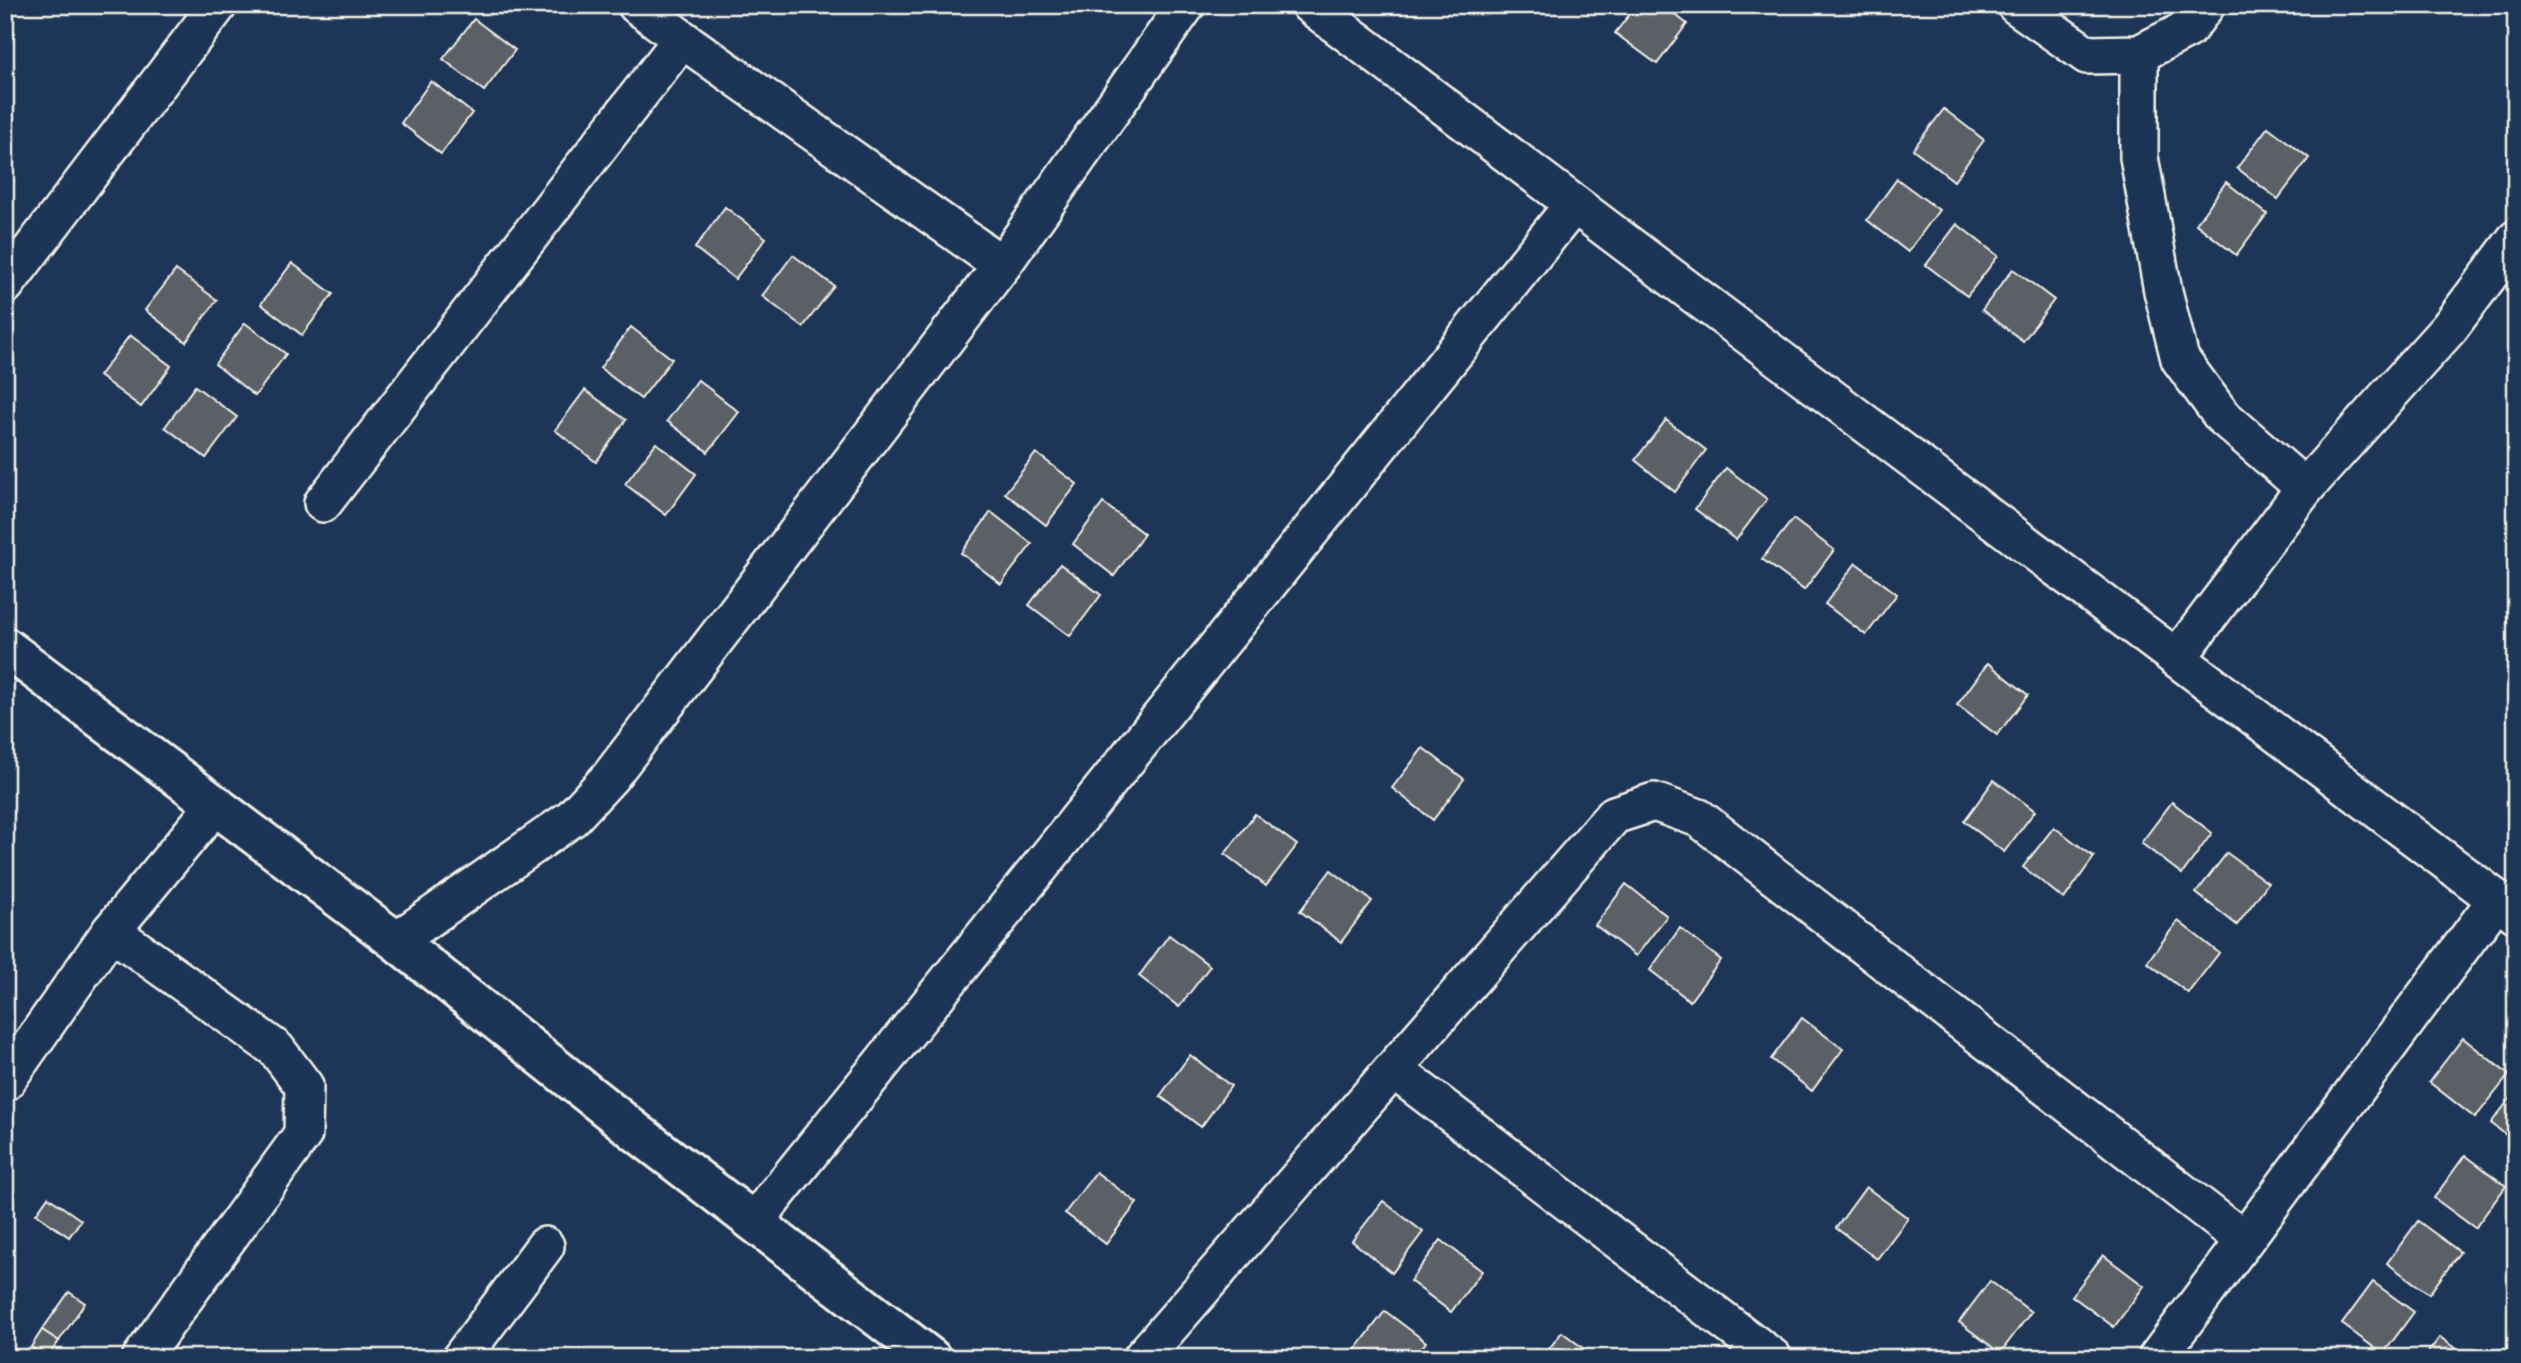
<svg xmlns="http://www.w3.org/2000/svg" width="2521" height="1363" viewBox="0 0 2521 1363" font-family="Kalam,sans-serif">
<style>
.building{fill:#5a6066;stroke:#f4f1e8;stroke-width:2}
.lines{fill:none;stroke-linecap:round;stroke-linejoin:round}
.minor-casing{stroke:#f4f1e8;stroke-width:42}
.tertiary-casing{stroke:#f4f1e8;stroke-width:44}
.minor{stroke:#1d3557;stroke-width:37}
.tertiary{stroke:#1d3557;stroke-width:38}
</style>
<rect width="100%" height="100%" fill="#1d3557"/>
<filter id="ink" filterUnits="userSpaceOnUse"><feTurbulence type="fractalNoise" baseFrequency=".0143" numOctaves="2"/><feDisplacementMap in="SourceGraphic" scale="14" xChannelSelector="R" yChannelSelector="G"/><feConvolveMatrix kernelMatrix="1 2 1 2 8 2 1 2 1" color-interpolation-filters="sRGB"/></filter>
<g filter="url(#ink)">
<!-- building -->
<g class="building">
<path d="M1637 5H1663L1687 24 1657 64 1615 33Z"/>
<path d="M474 19 515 50 484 91 443 59Z"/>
<path d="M431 81 472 113 441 154 401 123Z"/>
<path d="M1944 109 1984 140 1954 181 1913 149Z"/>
<path d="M2268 127 2309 158 2278 199 2237 168Z"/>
<path d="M1897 179 1939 210 1908 252 1867 220Z"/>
<path d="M2226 182 2267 214 2236 255 2196 224Z"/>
<path d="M725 207 766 238 735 279 695 248Z"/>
<path d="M1957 224 1998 256 1967 296 1926 265Z"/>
<path d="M793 255 834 286 803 327 762 296Z"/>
<path d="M292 263 333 294 302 335 261 304Z"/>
<path d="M2013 269 2054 300 2023 341 1982 310Z"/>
<path d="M176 270 217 300 186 342 145 310Z"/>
<path d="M245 323 286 354 255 396 215 364Z"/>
<path d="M631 327 672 359 641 399 600 368Z"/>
<path d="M130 335 171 366 141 407 99 376Z"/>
<path d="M698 380 739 412 708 452 667 421Z"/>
<path d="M195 386 237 417 206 458 165 427Z"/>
<path d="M585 390 626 420 596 462 555 430Z"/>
<path d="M1666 420 1706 450 1675 492 1635 460Z"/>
<path d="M656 443 696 474 666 515 625 484Z"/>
<path d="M1036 453 1077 484 1046 525 1005 493Z"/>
<path d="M1726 468 1767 499 1736 540 1695 509Z"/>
<path d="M1103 503 1144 534 1114 576 1073 544Z"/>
<path d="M991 512 1032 544 1001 584 961 553Z"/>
<path d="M1793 519 1834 550 1804 590 1762 559Z"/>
<path d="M1856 563 1897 594 1866 635 1825 604Z"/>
<path d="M1060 564 1101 595 1070 636 1029 605Z"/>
<path d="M1988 663 2028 695 1997 735 1957 705Z"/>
<path d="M1423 748 1464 779 1433 820 1392 788Z"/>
<path d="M1994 780 2035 811 2004 852 1964 821Z"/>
<path d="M2172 802 2212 833 2182 874 2141 843Z"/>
<path d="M1255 814 1297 845 1266 886 1225 854Z"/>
<path d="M2054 827 2094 857 2064 899 2023 867Z"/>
<path d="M2227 853 2268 883 2237 925 2196 893Z"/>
<path d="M1331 870 1372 901 1341 942 1300 911Z"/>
<path d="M1626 884 1667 916 1636 956 1595 925Z"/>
<path d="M2178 921 2219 953 2188 993 2147 962Z"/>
<path d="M1680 928 1721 960 1690 1001 1650 970Z"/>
<path d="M1169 935 1210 966 1179 1007 1139 976Z"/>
<path d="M1802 1018 1843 1049 1812 1091 1771 1059Z"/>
<path d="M2463 1038 2509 1075 2475 1118 2429 1082Z"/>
<path d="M1190 1055 1231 1086 1201 1127 1160 1096Z"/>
<path d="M2516 1091V1143L2491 1123Z"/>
<path d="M2465 1155 2506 1186 2475 1228 2434 1198Z"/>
<path d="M1096 1172 1137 1203 1106 1244 1065 1213Z"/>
<path d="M1866 1187 1908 1218 1877 1259 1836 1228Z"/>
<path d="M48 1197 81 1220 69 1237 36 1214Z"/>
<path d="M1383 1201 1423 1232 1392 1273 1352 1241Z"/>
<path d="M2418 1221 2460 1252 2429 1294 2387 1263Z"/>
<path d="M1441 1240 1482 1271 1451 1312 1410 1281Z"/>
<path d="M2103 1255 2144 1286 2114 1327 2072 1296Z"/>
<path d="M1990 1281 2031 1312 2000 1353 1959 1322Z"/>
<path d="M2373 1282 2414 1312 2383 1354 2342 1324Z"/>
<path d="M69 1292 85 1303 59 1341 42 1330Z"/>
<path d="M1385 1311 1426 1342 1415 1358H1363L1354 1352Z"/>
<path d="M42 1330 59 1341 47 1358 31 1347Z"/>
<path d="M1562 1332 1596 1358H1542Z"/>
<path d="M2440 1337 2468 1358H2424Z"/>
</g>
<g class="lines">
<defs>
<g id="minor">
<path d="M637 5 682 39 1002 265"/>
<path d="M1310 5 2516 914"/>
<path d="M2016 5 2087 55 2139 54 2188 29 2206 5"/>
<path d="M2139 54V157L2163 291 2180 359 2222 416 2305 488"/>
<path d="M5 285 218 5"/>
<path d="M323 503 682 39"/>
<path d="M2177 658 2305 488 2449 328 2516 239"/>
<path d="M111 931 276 1049 304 1086 303 1134 141 1358"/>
<path d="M396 941 572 818 610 777 1002 265 1186 5"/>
<path d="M1394 1070 1773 1358"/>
<path d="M5 1082 111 931 216 804"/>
<path d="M754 1222 1574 204"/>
<path d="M461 1358 545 1246"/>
<path d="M1142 1358 1614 815 1654 802 1699 818 2244 1240"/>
<path d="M2157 1358 2497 899"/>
</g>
<path id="tertiary" d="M5 647 396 941 635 1131 931 1358"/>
</defs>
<!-- minor casing -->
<use href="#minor" class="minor-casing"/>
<!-- tertiary casing -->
<use href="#tertiary" class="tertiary-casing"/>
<!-- minor -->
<use href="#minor" class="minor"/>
<!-- tertiary -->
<use href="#tertiary" class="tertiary"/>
</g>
</g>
<!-- margin -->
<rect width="2521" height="1363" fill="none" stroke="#1d3557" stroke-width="28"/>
<rect x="14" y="14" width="2493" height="1335" fill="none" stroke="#f4f1e8" stroke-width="2.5" filter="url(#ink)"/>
</svg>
